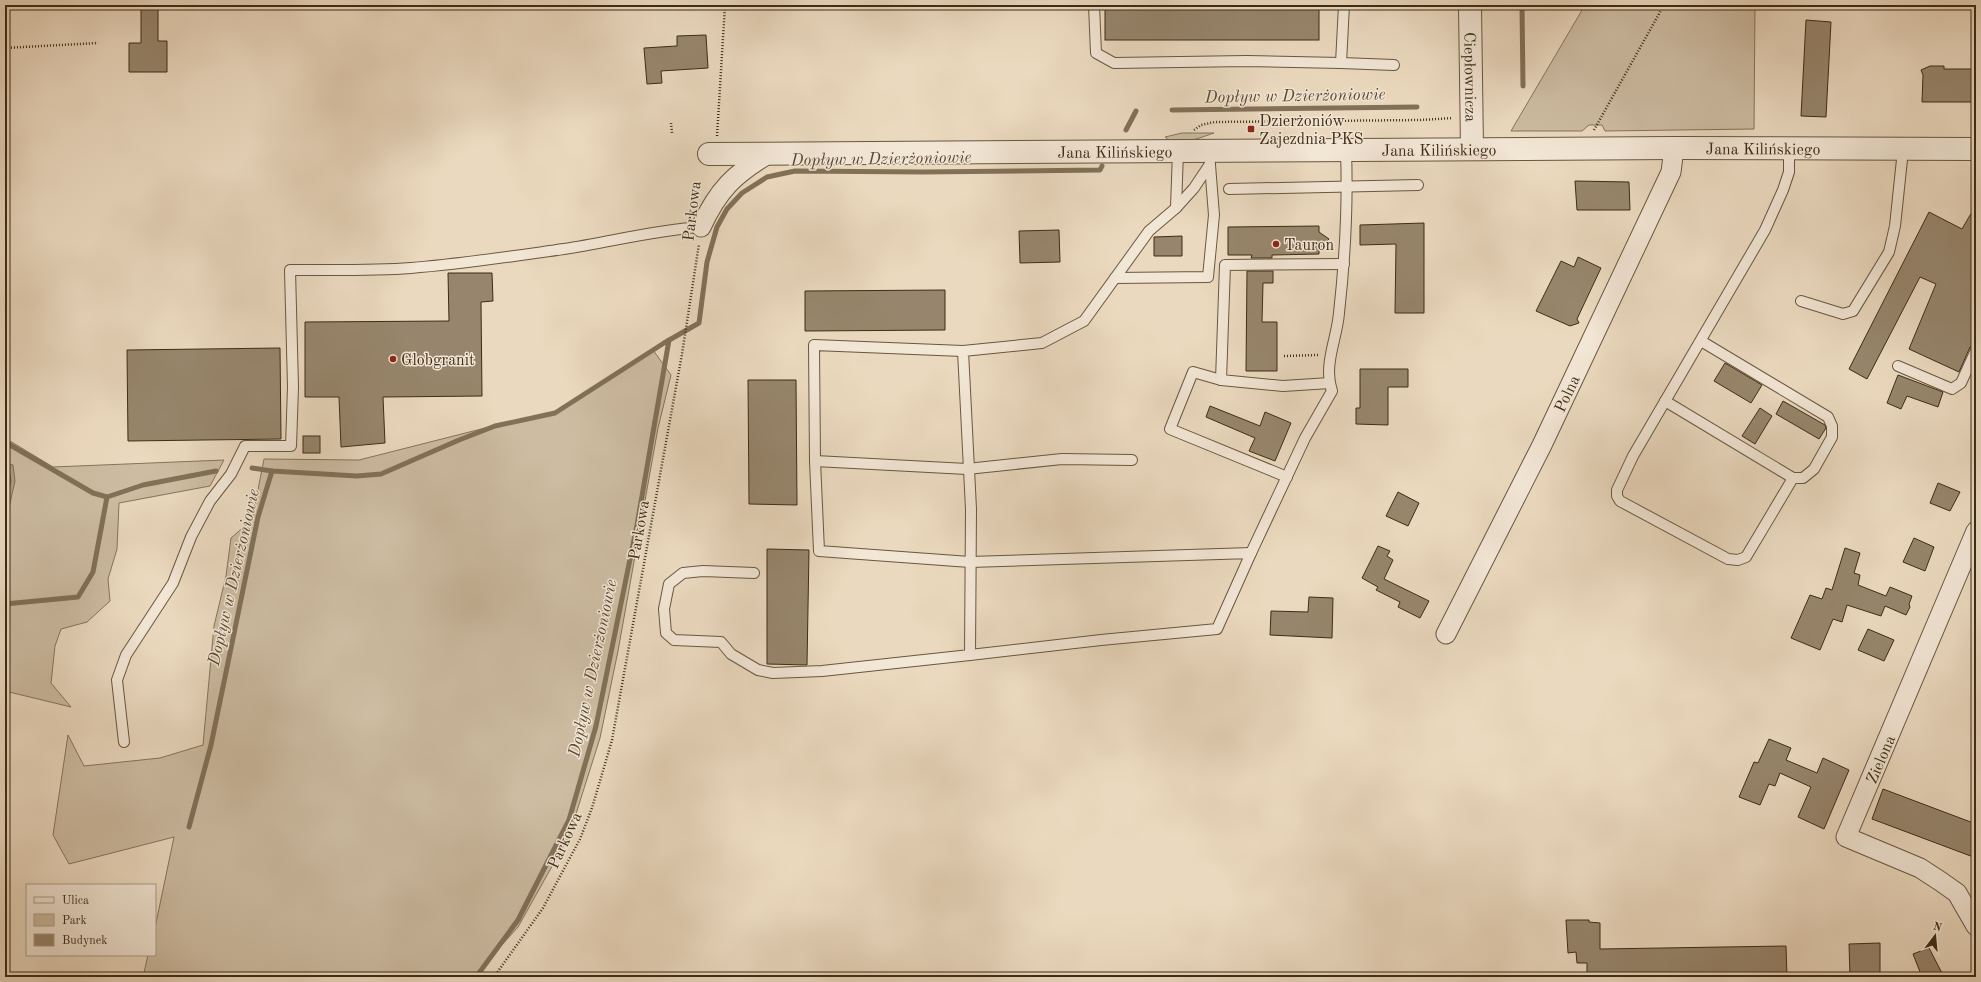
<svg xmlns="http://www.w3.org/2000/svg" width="1981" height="982" viewBox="0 0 1981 982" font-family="'Old Standard TT',serif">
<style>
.green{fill:#cdbca2;stroke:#85745c}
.water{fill:#b09e85;stroke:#827058}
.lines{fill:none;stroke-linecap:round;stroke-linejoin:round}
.shore{stroke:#76654d;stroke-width:1}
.stream{stroke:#827058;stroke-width:5}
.building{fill:#97866d;stroke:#3d2c15}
.service-casing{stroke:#685740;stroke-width:12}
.minor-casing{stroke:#685740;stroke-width:21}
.tertiary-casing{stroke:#685740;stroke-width:24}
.path{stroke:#3d2c15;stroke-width:2.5;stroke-dasharray:1 2;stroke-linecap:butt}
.service{stroke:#f2e6d5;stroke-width:10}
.minor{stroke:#f2e6d5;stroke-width:19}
.tertiary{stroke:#f2e6d5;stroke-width:22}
.poi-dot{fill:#8f2418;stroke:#f2e6d5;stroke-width:1.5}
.labels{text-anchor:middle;stroke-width:3;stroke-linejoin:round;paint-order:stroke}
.street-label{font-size:16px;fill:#3d2c15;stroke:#f2e6d5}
.poi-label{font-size:16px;fill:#3d2c15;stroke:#f2e6d5;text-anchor:start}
.water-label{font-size:17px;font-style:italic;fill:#5a4831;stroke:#f2e6d5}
</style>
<rect width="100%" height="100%" fill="#ebd9bf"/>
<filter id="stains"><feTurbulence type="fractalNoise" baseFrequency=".005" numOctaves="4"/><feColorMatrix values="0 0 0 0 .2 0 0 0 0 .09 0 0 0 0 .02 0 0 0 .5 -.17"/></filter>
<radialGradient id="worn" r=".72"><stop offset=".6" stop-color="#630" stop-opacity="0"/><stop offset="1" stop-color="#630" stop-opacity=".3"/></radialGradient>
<!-- green -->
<g class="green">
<path d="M1585 5H1755L1754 129 1605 131 1602 125H1589L1582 131H1511Z"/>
<path d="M1182 133H1214C1202 137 1176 148 1165 137Z"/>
<path d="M653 350 671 375 658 428 618 651 600 738 569 836 518 927 473 977H143L148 955H155V928L174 837 69 864 53 835 68 735 84 766 160 758 203 745 214 626 226 576 231 538 252 520 264 459 359 460 501 424 554 413Z"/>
<path d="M5 438 53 467 224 460 210 486 119 503 117 549 108 579 110 601 87 622 61 629 55 646 51 683 71 707 5 691Z"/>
</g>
<!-- water -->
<path class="water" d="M5 463 13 465 15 481 5 525Z"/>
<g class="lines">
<!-- shore -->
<path class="shore" d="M5 467 9 469 11 481 5 507"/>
<!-- stream -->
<g class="stream">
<path d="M1522 5 1523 86"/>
<path d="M1172 110 1417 107"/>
<path d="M1126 130 1136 111"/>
<path d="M5 442 93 493 107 497 143 485 216 471"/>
<path d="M252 468 272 471 357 476 381 474 459 440 495 426 555 413 664 343 699 323 707 262 717 227 727 209 742 193 767 177 795 171 923 172 1100 170 1102 166"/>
<path d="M5 604 78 597 93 572 107 497"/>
<path d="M189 827 211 745 258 517 272 471"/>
<path d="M476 977 518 920 569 820 596 726 637 525 669 340"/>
</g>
</g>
<!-- building -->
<g class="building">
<path d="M141 5H158V41H167V72H129V43H141Z"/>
<rect x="1105" y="5" width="214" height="35"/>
<path d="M1806 20 1831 22 1826 117 1801 116Z"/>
<path d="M706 35 708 68 661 71 662 83 647 84 644 48 677 46V36Z"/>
<path d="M1930 66H1944V69H1976V102H1922L1923 75 1921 70Z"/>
<path d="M1575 181 1629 182 1630 210H1577Z"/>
<path d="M1976 205V344L1970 347 1959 372 1909 349 1936 284 1920 277 1867 379 1849 369 1929 212 1962 229Z"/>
<path d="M1424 223V313H1395L1396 244 1360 245V225Z"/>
<path d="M1319 226V232L1329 239 1319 249V254L1272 255V258H1251L1252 255H1228V227Z"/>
<path d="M1059 230 1060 262 1020 263 1019 231Z"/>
<path d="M1182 236V256H1154V237Z"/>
<path d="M1578 257 1601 268 1577 319 1579 323 1570 326 1536 311 1561 261 1574 267Z"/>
<path d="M1247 271H1273V283H1263L1262 322H1277V371H1246Z"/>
<path d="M448 273H492L493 301 481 302 482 396 383 397 385 443 341 447 339 397H305V322L449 321Z"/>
<path d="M945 290V330L805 331V291Z"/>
<path d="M280 348 281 439 128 441 127 350Z"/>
<path d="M1725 363 1762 385 1751 403 1714 381Z"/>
<path d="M1360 369H1408V387H1388V425L1356 424V408H1360Z"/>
<path d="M1898 375 1943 392 1938 407 1907 396 1901 409 1887 403Z"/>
<path d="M748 380H796L797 505 749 504Z"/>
<path d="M1783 401 1825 425 1826 428 1819 439 1776 414Z"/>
<path d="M1210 406 1260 426 1265 412 1291 423 1275 461 1249 451 1255 438 1206 417Z"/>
<path d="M1760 408 1772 416 1755 444 1742 436Z"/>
<rect x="303" y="436" width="17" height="17"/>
<path d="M1938 483 1960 492 1950 511 1930 503Z"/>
<path d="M1398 492 1419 503 1408 526 1386 516Z"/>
<path d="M1914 538 1934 547 1925 571 1903 562Z"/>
<path d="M1378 546 1390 551 1387 556 1393 560 1384 579 1429 601 1420 618 1398 607 1400 602 1376 590 1378 587 1362 578Z"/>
<path d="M1845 548 1860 553 1854 573 1860 575 1858 585 1886 596 1890 587 1912 596 1909 604 1910 607 1906 615 1885 606 1881 616 1847 605 1842 622 1833 619 1820 650 1791 638 1810 595 1822 599 1826 588 1832 590Z"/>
<path d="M767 549 809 550 807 665 767 664Z"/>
<path d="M1309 597 1333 598 1332 638 1270 635 1271 611 1308 612Z"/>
<path d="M1868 629 1894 640 1884 661 1858 650Z"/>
<path d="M1769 739 1791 748 1786 760 1817 773 1823 758 1849 770 1824 829 1798 817 1811 787 1780 773 1775 786 1769 784 1760 805 1739 797 1754 762 1758 763Z"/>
<path d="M1883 789 1976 824V858L1872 819Z"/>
<path d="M1566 920H1589V922L1600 923V949L1786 946 1787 977H1587V963H1577L1576 952 1568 953Z"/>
<path d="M1880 943V977H1850L1849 944Z"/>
<path d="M1929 948 1944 977H1922L1913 954Z"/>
</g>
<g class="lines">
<defs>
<g id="service">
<path d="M1094 5 1096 53 1114 63 1247 61 1341 63"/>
<path d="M1344 5 1341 63 1394 65"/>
<path d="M1229 189 1418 185"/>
<path d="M1176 208 1194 188 1210 164"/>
<path d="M1115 278 1208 277 1214 215 1210 165"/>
<path d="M1801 301 1843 314 1853 311 1889 252 1895 226 1903 150"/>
<path d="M1701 341 1828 417 1832 426V437L1814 469 1803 478H1793L1746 557 1738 560 1728 559 1620 501 1617 496V490L1633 456 1765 230 1783 190 1789 172V149"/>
<path d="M963 351 814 345 815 461 819 551 970 562 1251 553 1217 629 1101 640 970 655"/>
<path d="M1898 366 1952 389 1961 383 1976 350"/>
<path d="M1221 380 1193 372 1170 429 1287 477"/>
<path d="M1330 383 1283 386 1221 380 1225 265 1344 264"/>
<path d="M1665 401 1793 478"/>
<path d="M815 461 967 469 1062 459 1132 460"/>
<path d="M1251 553 1305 438 1332 391C1323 365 1337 339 1339 313 1345 259 1348 205 1346 151"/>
<path d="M754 573 703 571 683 573 669 584 664 609 666 633 674 640 721 642 731 654 758 670 773 673 822 671 970 655 971 509 963 351 1042 343 1084 321 1149 231 1176 208 1178 151"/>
<path d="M124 742 117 680 126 655 173 583 191 537 210 501 231 474 245 446H291L293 387 290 270C331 270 371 271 411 268 462 264 514 256 564 249 610 242 655 230 701 227"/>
</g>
<g id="minor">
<path d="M701 227C718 190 734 174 770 153"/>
<path d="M1976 531 1846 837 1920 868 1940 881 1957 893 1976 926"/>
<path id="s1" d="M1446 634 1542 445 1671 172 1674 148"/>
</g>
<g id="tertiary">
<path id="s2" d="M1470 5 1472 149"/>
<path id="s3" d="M709 154 1674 148 1976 149"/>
</g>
</defs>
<!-- service casing -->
<use href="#service" class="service-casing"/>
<!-- minor casing -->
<use href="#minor" class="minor-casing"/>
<!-- tertiary casing -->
<use href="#tertiary" class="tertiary-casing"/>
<!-- path -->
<g class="path">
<path d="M5 48 98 43"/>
<path d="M671 123 672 133"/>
<path d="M1194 130 1201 125 1215 122 1421 120 1453 118"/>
<path d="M1594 130 1664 5"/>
<path d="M717 136 725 5"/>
<path d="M1284 356 1318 355"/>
<path d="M494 977 543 908 580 839 592 808 612 740 682 354 699 244"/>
</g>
<!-- service -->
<use href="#service" class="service"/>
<!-- minor -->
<use href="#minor" class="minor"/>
<!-- tertiary -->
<use href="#tertiary" class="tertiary"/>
</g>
<!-- markers -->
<g class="poi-dot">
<rect x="1247" y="125" width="8" height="8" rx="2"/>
<circle cx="1276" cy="244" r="4"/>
<circle cx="393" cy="359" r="4"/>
</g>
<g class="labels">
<!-- street labels -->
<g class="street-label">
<text dy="6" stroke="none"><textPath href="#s2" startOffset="72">Ciepłownicza</textPath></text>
<text dy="6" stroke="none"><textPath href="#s3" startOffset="1054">Jana Kilińskiego</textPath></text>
<text dy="6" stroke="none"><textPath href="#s3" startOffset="730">Jana Kilińskiego</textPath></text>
<text dy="6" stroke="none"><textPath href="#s3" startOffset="406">Jana Kilińskiego</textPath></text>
<text transform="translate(691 211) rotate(-83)" y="6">Parkowa</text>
<text dy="6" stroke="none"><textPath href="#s1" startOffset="269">Polna</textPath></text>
<text transform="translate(638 530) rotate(-80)" y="6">Parkowa</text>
<text transform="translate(1880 759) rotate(-67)" y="6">Zielona</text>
<text transform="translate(564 840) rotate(-65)" y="6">Parkowa</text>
</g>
<!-- poi labels -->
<g class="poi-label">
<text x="1259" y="126">Dzierżoniów<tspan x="1259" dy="18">Zajezdnia PKS</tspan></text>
<text x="1284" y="250">Tauron</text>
<text x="401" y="365">Globgranit</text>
</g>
<!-- water labels -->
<g class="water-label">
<text transform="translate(1295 95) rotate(-1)" y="6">Dopływ w Dzierżoniowie</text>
<text transform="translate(881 158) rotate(-1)" y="6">Dopływ w Dzierżoniowie</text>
<text transform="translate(233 577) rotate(-77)" y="6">Dopływ w Dzierżoniowie</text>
<text transform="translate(592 668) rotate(-78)" y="6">Dopływ w Dzierżoniowie</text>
</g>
</g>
<!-- margin -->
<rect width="1981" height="982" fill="none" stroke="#ebd9bf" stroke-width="20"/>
<rect x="6" y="6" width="1969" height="970" fill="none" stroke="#3d2c15" stroke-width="2"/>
<rect x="10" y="10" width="1961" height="962" fill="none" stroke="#3d2c15"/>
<!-- legend -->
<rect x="26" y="884" width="130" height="72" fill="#f2e6d5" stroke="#aa9c88"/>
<rect x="34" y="897" width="20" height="6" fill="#f2e6d5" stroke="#aa9c88"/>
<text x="62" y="904" font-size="12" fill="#3d2c15">Ulica</text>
<rect x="34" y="914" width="20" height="12" fill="#cdbca2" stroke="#aa9c88"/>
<text x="62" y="924" font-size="12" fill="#3d2c15">Park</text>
<rect x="34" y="934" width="20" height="12" fill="#97866d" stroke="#aa9c88"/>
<text x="62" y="944" font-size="12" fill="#3d2c15">Budynek</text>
<!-- north arrow -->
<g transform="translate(1935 936) rotate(16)" stroke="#f2e6d5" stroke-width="3" paint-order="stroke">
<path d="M0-3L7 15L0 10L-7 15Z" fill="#3d2c15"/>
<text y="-6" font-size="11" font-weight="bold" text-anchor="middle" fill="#3d2c15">N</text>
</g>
<rect width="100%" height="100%" filter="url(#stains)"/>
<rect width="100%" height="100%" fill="url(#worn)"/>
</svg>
